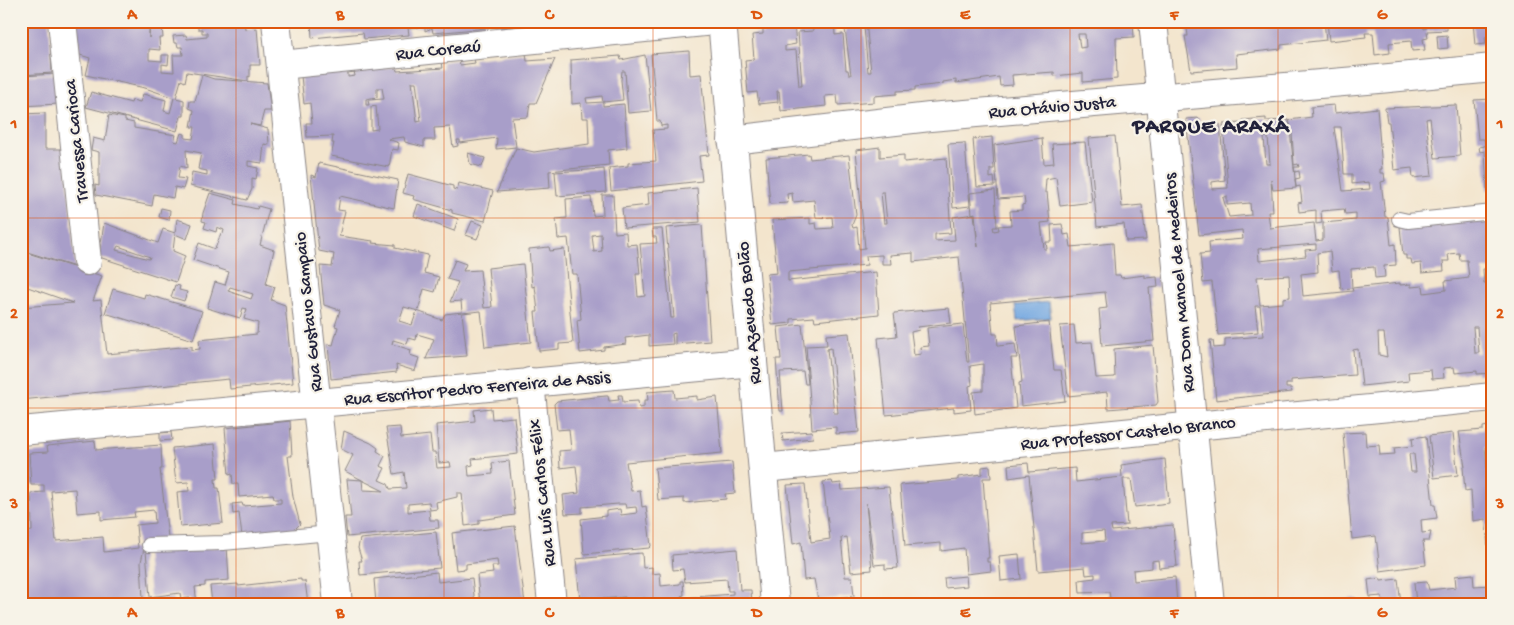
<svg xmlns="http://www.w3.org/2000/svg" width="1514" height="625" viewBox="0 0 1514 625" font-family="'Gochi Hand',sans-serif">
  <style>
    .water { fill: #74a8e1; stroke: #4b658e }
    .building { fill: #a89ec9; fill-rule: evenodd }
    .lines { fill: none; stroke-linecap: round; stroke-linejoin: round }
    .lane-casing { stroke: #8a8484; stroke-width: 16 }
    .street-casing { stroke: #8a8484; stroke-width: 30 }
    .secondary-casing { stroke: #8a8484; stroke-width: 30 }
    .lane { stroke: #fff; stroke-width: 14 }
    .street { stroke: #fff; stroke-width: 28 }
    .secondary { stroke: #fff; stroke-width: 28 }
    .grid { fill: none; stroke: #de560e; stroke-width: 1; stroke-opacity: 0.55 }
    .labels { text-anchor: middle; stroke-width: 4.5; stroke-linejoin: round; paint-order: stroke }
    .street-label { font-size: 18px; fill: #22223b; stroke: #f7f3e8 }
    .district-label { font-size: 22px; font-weight: bold; letter-spacing: 1px; fill: #22223b; stroke: #f7f3e8 }
    .neatline { fill: none; stroke: #de560e; stroke-width: 2 }
    .grid-label { font-size: 16px; text-anchor: middle; font-weight: bold; fill: #de560e }
  </style>
  <rect width="100%" height="100%" fill="#f7f3e8"/>
  <filter id="ink" filterUnits="userSpaceOnUse"><feTurbulence type="fractalNoise" baseFrequency=".02" numOctaves="2"/><feDisplacementMap in="SourceGraphic" scale="10" xChannelSelector="R" yChannelSelector="G"/><feConvolveMatrix kernelMatrix="1 2 1 2 8 2 1 2 1" color-interpolation-filters="sRGB"/></filter>
  <filter id="wash" filterUnits="userSpaceOnUse"><feTurbulence type="fractalNoise" baseFrequency=".0096" numOctaves="4" result="noise"/><feDisplacementMap in="SourceGraphic" scale="20" xChannelSelector="R" yChannelSelector="G"/><feGaussianBlur stdDeviation="1.12" result="paint"/><feColorMatrix in="noise" values="0 0 0 0 0 0 0 0 0 0 0 0 0 0 0 0 0 1.4 0 .05"/><feComposite in="paint" operator="in"/></filter>
  <g filter="url(#wash)">
    <rect width="100%" height="100%" fill="#f3e5cd"/>
    <!-- water -->
    <path class="water" d="M1049 302 1051 318 1017 321 1015 305Z"/>
    <g id="blocks">
      <!-- building -->
      <g class="building">
        <path d="M21 21H49L52 73 21 75Z"/>
        <path d="M76 21H149V38L150 21H171V25L162 26 163 38H159L160 50 149 49V60L162 61V55H169L168 65 162 64V71L174 72 173 55H183L182 47H178L177 43H174L173 36 186 35 187 39 207 37V33H202V29H198V21H244L245 29 257 28 260 65H250V77L248 76V81L187 72 185 82 181 80 176 98 184 100V116H181L177 131 86 107 91 92 131 103 132 100 140 102 143 94 166 100 164 111 170 113 174 98 145 88 86 75 90 58 80 55Z"/>
        <path d="M311 21H485L486 28 433 33 432 28 425 31V27L408 28 409 35 364 39 363 33 312 38Z"/>
        <path d="M499 21H521L522 25 499 27Z"/>
        <path d="M754 21H811L794 24 796 44 785 46V51L796 50 799 86H802L798 32 813 31 812 21H834L835 35 843 34 846 70H848L849 75H851L845 29 864 27 868 72H871L866 21H1133L1134 37 1116 38 1117 79 1083 82V73L1054 76V72L1012 75 1013 85 1000 86 999 77 956 83V80L943 82V84L915 87V90L897 91V94L874 96V102L838 105 837 95 825 96 826 106 781 111 779 91H777L778 102 759 104 757 92 748 93 745 60 754 59 752 35 763 34V27L754 28ZM1078 34H1085L1086 47 1080 48Z"/>
        <path d="M1186 21H1324L1326 40 1281 45V49L1236 54 1237 67 1191 71 1185 36H1188Z"/>
        <path d="M1327 21H1423L1424 29 1427 28 1426 21H1447V30L1427 31 1428 38 1423 39 1425 50 1412 51 1411 41 1389 43 1390 53 1375 55 1373 33H1365L1366 37 1329 41Z"/>
        <path d="M1473 21H1493V36L1485 37 1486 44 1475 45Z"/>
        <path d="M1447 35 1448 48 1438 49 1437 36Z"/>
        <path d="M689 51 690 75 701 74 709 155 699 156 702 181 611 191 609 168 628 166V163L656 161 653 130 667 129V125L661 126 660 121H657L651 54Z"/>
        <path d="M526 53 527 61 555 59 536 103H530L528 117 512 118 516 147 496 149 497 138 460 143V140H457L458 146 453 147 450 127 434 128 435 140H424V147L405 142 404 137 388 139 399 143 398 150 392 149 389 167 331 156 334 143H332L333 136 307 137 306 123H312L310 103 304 104 301 76 348 71V77L355 76 354 71 396 67 397 71 429 69 443 68 442 62 459 60 460 65 475 63 474 59ZM412 82H416L421 121 417 122ZM377 88H382L384 99 368 100 369 105H366V99L377 97ZM376 106 378 129 371 130V107Z"/>
        <path d="M645 55 651 111 628 113 625 71H622L621 80 623 100 603 102 602 96 586 98 587 103 603 102V106L624 104 627 148 608 150 609 165 549 171 550 188 497 192 516 148 534 152 589 144 588 118H582L581 103 572 104 571 60 620 56 621 60Z"/>
        <path d="M56 74 59 104 21 106V76Z"/>
        <path d="M202 75 214 79 267 83 271 111H264L260 126 250 124 268 129 269 145 264 144 262 163 248 161V166L258 168 256 179 252 178V189L247 200 190 186 192 172 207 175V171L198 169 201 153 186 150 187 168 180 166 178 178 186 179 183 189 175 187 173 198 154 194 152 206 96 195 95 185 99 186V152L91 150 93 138 105 141 109 115 125 118V121L134 123V128L176 135 174 141 178 142 181 133 185 134V138L193 139 195 127H191L194 110 189 108 190 101H195Z"/>
        <path d="M1493 99V189L1487 190 1485 151 1480 152 1479 147 1485 146 1484 139H1478L1474 100Z"/>
        <path d="M1334 105 1335 113 1377 108 1382 169H1380V173H1384L1385 181 1381 182 1383 198 1385 217H1388L1391 245 1395 244 1396 265 1384 266 1385 277 1375 278 1374 267 1351 269 1352 288 1341 289 1339 270 1332 271 1330 251 1317 253 1318 272 1301 274 1303 296 1353 291 1352 288 1400 283V285L1411 284V287L1423 286 1424 293 1446 290 1445 281 1469 278 1467 260H1460L1459 253 1448 254 1449 261H1443L1444 271 1422 273 1421 263 1412 264 1411 259H1406V255H1403L1400 227 1493 218 1491 269H1483L1484 283 1493 282V373L1477 374V371L1455 373 1454 367 1443 368 1444 378 1432 379 1431 370 1408 372 1409 381 1362 386 1358 349 1353 350 1355 375 1291 380V384H1286V388H1291L1292 392 1216 400 1210 340H1213L1214 348 1225 347V339L1263 336 1260 306H1255L1258 332 1218 335 1212 282 1203 283 1200 254 1210 253 1209 242 1243 239 1242 230 1199 235 1186 119 1199 118 1200 127 1220 124 1225 180 1212 182V189L1228 188 1223 124 1243 123V120L1266 118V121L1289 120 1296 188 1273 190 1271 179 1273 212H1268L1270 228 1314 223 1316 241 1323 240V223L1356 220V213L1345 214 1344 209 1321 211 1322 223 1316 224V210L1299 212 1298 203 1302 202 1300 186 1296 187 1295 179 1300 178 1299 171 1295 172 1294 167H1299L1298 164 1294 165 1292 132 1289 120 1312 117 1311 107ZM1334 127H1341L1344 174H1352V184L1369 182 1370 189 1343 191ZM1264 137H1268L1270 164H1266ZM1227 196V205L1250 203 1251 215 1229 217 1223 198ZM1316 244V249L1305 250 1306 256 1259 261 1258 249ZM1289 275 1290 297 1283 298V303L1260 305 1257 277ZM1473 327H1477L1479 353H1475ZM1378 333H1384L1387 357 1379 355Z"/>
        <path d="M1456 105 1460 156 1435 158 1430 118 1426 119 1432 176 1413 178 1412 168 1394 170 1389 122H1387L1385 108Z"/>
        <path d="M45 113V149H65L75 267 21 250V114Z"/>
        <path d="M1115 136 1122 207 1142 205 1146 240 1126 241 1124 224 1097 227 1089 138Z"/>
        <path d="M992 137 994 169H990V178L994 177 995 186 977 187 973 139Z"/>
        <path d="M1042 138 1044 164 1054 163 1052 144 1085 142 1092 202 1060 206 1056 177 1046 179 1045 192H1047L1050 222 1041 223 1044 249H1047L1046 242H1052L1051 225 1062 224 1064 235 1069 234 1071 247 1113 243 1115 275H1120L1121 278 1145 275V278L1157 277 1158 287 1149 288 1154 341 1102 346 1099 309 1107 308 1105 292 990 303 993 334H997L998 346 1015 344 1017 358H1011L1016 408 975 414 973 392 983 391V364L970 366 972 385 969 386 971 410 954 412V408L886 415 878 338 897 336 894 313 949 308 951 323 918 327 919 330 911 332 914 355 921 354 920 347 929 346 927 328 963 324 967 362H969L959 257 913 262V253L890 255 891 264H882V255L866 256 867 265 788 272V281L876 272 879 314 815 321 814 317 791 319V323L772 325 767 274 777 273 772 220 810 218V224L816 223 817 229 833 228 832 217 816 218 814 200 793 202 792 193 787 194 788 203 770 204 766 158 809 154 810 159 849 155 856 215 852 225 853 228 857 227 859 249 865 248 856 150 880 147V157L904 155V162L946 158 951 233 935 234V241L955 240 953 217 974 214 978 247 975 213 972 214 970 193 995 190 997 227H993L994 231 999 230 998 226 1011 225 1010 211 1022 210V205L1025 204 1024 197 998 199 994 145ZM881 192H884L887 223H884Z"/>
        <path d="M965 143 970 206 953 208 948 144Z"/>
        <path d="M468 153 485 158 482 167 470 164Z"/>
        <path d="M319 163 398 180 394 208 340 196 338 210 345 211 339 236 373 241 372 243 395 245V248L428 255 424 273 439 277 435 292 424 289 418 311 404 307 399 321 412 325 417 311 442 320 445 314 462 312 461 301 450 302 458 282 447 279 455 260 466 264 463 271 480 270 484 308 492 307 488 268 523 264 531 342 485 347 481 311 462 313 467 356 426 359 434 339 417 334 416 340 409 338 407 344 393 340 392 344 411 350 410 355 419 358 415 371 396 365 397 372 331 379 328 344 333 345 338 327 335 326 340 310 324 305 320 266 332 267 334 254 319 251 311 175 316 177Z"/>
        <path d="M604 169 606 192 557 196 555 172Z"/>
        <path d="M408 174 453 186V189L457 190 459 183 493 191 485 221 452 213V210L416 200 413 199 414 196 403 193Z"/>
        <path d="M697 188 700 222 624 228 622 208 649 205 648 193Z"/>
        <path d="M210 193 236 200 235 204 257 209 258 206 269 209 260 245 274 250 266 284 275 287 271 300 285 305 293 383 230 389 229 379 21 400V307L73 303 22 285 27 270 21 268V251L102 276 93 301 101 300 107 354 192 346V350L200 349 199 340 257 334 258 323 244 319 247 309 243 308 240 318 207 308 215 282 225 285 229 272 193 260 199 243 215 249 221 233 223 234 224 230 217 227 216 232 204 228 206 222 202 221 203 213ZM230 287 253 294 251 299 228 291Z"/>
        <path d="M602 195H613L615 233 626 232 627 245 637 244 640 274H636L638 297 645 296 640 244 657 243 656 237H653L652 229H662L671 318H674L666 228 702 225 710 341 675 344V333L672 334 673 344 649 346V335L625 338 626 344 604 347V350L580 353 577 320 581 319 577 274H572L568 238 558 239 556 219 567 218 566 199 591 197 593 216 603 215ZM601 234 602 251 594 252 592 235Z"/>
        <path d="M418 204 458 219 454 231 414 216Z"/>
        <path d="M161 208 170 210 169 220 159 217Z"/>
        <path d="M177 219 192 224 187 239 175 234 173 251 185 256 176 282 99 257 104 223 158 243 163 229 175 233ZM118 246 150 257 149 259 116 250Z"/>
        <path d="M472 221 483 225 477 239 466 235Z"/>
        <path d="M549 247 550 251 564 249 573 343 559 344V349L539 351 535 312H538L535 286 532 287 529 249Z"/>
        <path d="M175 285 180 286 179 290 187 292 184 301 171 297Z"/>
        <path d="M113 289 144 298 145 294 202 311 193 340 105 313Z"/>
        <path d="M1049 322 1054 370H1061L1065 401 1021 406 1019 383 1022 382 1016 326Z"/>
        <path d="M802 324 808 384H805L803 371 780 372 783 411H780L776 359H781L778 327Z"/>
        <path d="M1074 325 1076 343 1092 342 1096 378 1115 377 1114 349 1153 345 1158 402 1156 405 1108 409 1107 392 1068 396 1060 326Z"/>
        <path d="M849 333 859 432 836 434V427L812 429 806 346 827 345 826 335ZM831 348 838 413H834L827 349Z"/>
        <path d="M674 390 675 398 697 396V400L717 397 722 453 626 462 631 491 640 490 642 507 646 506 651 546 649 548 584 554 581 519 606 516V511L620 509 621 515 637 513 636 507 626 508 625 504H618L582 507V513L565 514 563 495 579 493 576 466 560 468 559 451 571 450 569 429 557 430 554 404 557 401 606 396H608L609 401 619 400 618 395H622L623 402 638 401 639 408 644 407V400H648L647 392Z"/>
        <path d="M491 408 492 419 514 417 518 454 472 459 473 465 468 466 469 476 493 474 492 463 509 461 515 515 479 520V524L465 526 462 493H457V497L436 502 437 509 430 510 429 502 408 504V512L429 510 430 520H438L439 528 347 537 345 517H351L347 479 362 480 345 471 353 455 341 449 344 431 371 443 378 448 377 451 385 456 380 466 385 468 379 480 388 484 390 489 406 488 404 472 394 474 386 428 400 427 401 438 430 435 432 452H435L437 468 451 467 450 462 439 463 436 425 475 421 474 410ZM362 480 384 491 363 490Z"/>
        <path d="M290 421 292 456H288L293 497 300 524 294 530 242 536 239 513 233 514 232 504 242 503 243 506 281 503V499H274L273 494 239 497 238 484H233L232 474 229 475 225 428Z"/>
        <path d="M1493 425V481L1488 447H1485L1493 525V535L1487 536 1485 519 1473 521 1471 490 1465 491 1463 467H1465L1459 432 1483 430V427Z"/>
        <path d="M812 431 813 438 783 441 782 433Z"/>
        <path d="M171 432 172 440 160 441V433Z"/>
        <path d="M1365 432 1366 446 1379 445 1380 455 1395 454 1394 448 1413 446 1412 438 1426 436 1433 505H1435L1437 518 1421 520 1422 533 1431 532 1429 541H1423L1426 565 1380 571 1376 536 1352 539 1343 433ZM1409 454H1414L1416 472H1411Z"/>
        <path d="M1453 433 1458 475 1434 478 1429 436Z"/>
        <path d="M95 441 96 450 161 445 162 469H160L168 537 144 548 141 562 143 599 173 598V604H21V533L32 531 31 493 44 492V485H31L29 453 48 452 47 446ZM75 489 77 513 101 511V520L135 517 134 512 154 510 155 523 136 525 138 548 104 552 103 537 56 541 51 491Z"/>
        <path d="M215 444 218 479H215L216 488H219L223 523 180 527 177 492 189 491 188 482 176 483 172 448Z"/>
        <path d="M1165 459 1169 503 1135 507 1131 479H1123L1127 525 1111 526 1112 531 1173 525 1177 566 1159 568 1158 560 1152 561V568L1133 570 1134 581 1175 577 1177 604H1107V598H1110L1109 592 1080 593 1079 580 1095 578V574L1086 575 1085 567 1038 571 1029 475 1009 478 1008 465 1028 463 1029 472 1075 468 1076 482 1122 477 1121 465ZM1104 531 1105 541 1082 543V533Z"/>
        <path d="M732 462 735 493 725 494 726 499 684 503V498L658 500 655 468Z"/>
        <path d="M26 464 29 505H25L27 524 21 525V465Z"/>
        <path d="M990 466 991 478H983L989 558H987V562H990L991 571 966 574 964 548 941 551V543L905 546 900 485 958 480V477L982 474V467Z"/>
        <path d="M832 481 833 484 841 483 842 490 889 487 898 568 885 569V564L874 565 866 503 872 570 851 572 847 537 841 538 845 577H852L854 596 818 600 814 579 804 580 801 542 793 544 787 485 805 484 811 542 830 539 823 482Z"/>
        <path d="M515 526 525 604H480L477 575 493 573 492 566H498L497 560 466 564V569L456 570 452 533Z"/>
        <path d="M436 532 440 568 360 575 359 561H362L358 548 360 539Z"/>
        <path d="M1493 536V587H1491L1487 537Z"/>
        <path d="M227 546 229 580 205 582V586L195 587 197 604H190V598L181 599 180 593 150 597 146 551H174Z"/>
        <path d="M737 549 740 590H751L752 604H646L645 598 626 600 625 597 580 601 576 559 642 553 643 568 652 567V574L660 573 661 586 680 584V581H683L684 595 681 596 682 598 733 594V591H728L727 579 685 582 683 569 673 570 672 555Z"/>
        <path d="M1019 554 1021 579 1001 581 999 556Z"/>
        <path d="M437 572 438 582 472 578 475 604H376L374 579Z"/>
        <path d="M1473 574 1474 586 1491 585 1493 604H1416L1414 583 1427 582 1429 590 1456 587 1455 576Z"/>
        <path d="M966 576 967 586 945 588 944 578Z"/>
        <path d="M1380 578 1381 581 1398 579 1401 604H1383L1382 596 1370 597 1368 580Z"/>
        <path d="M301 579V581H305L308 604H212L210 586 238 584V586Z"/>
        <path d="M1356 598 1357 604H1337L1336 600Z"/>
      </g>
    </g>
  </g>
  <g filter="url(#ink)">
    <use href="#blocks" fill-opacity="0" stroke="#8a8484" stroke-width="1"/>
    <g class="lines">
      <defs>
        <g id="lane">
          <path d="M1399 219 1408 221 1493 212"/>
          <path d="M149 545 223 543 330 533"/>
        </g>
        <g id="street">
          <path d="M62 21 87 261"/>
          <path d="M1153 21 1210 604"/>
          <path d="M281 65 714 21"/>
          <path d="M732 140 930 117 1379 79 1493 68"/>
          <path d="M530 382 552 604"/>
          <path d="M21 431 753 362"/>
          <path d="M763 468 1493 397"/>
        </g>
        <g id="secondary">
          <path d="M276 21 338 604"/>
          <path d="M722 21 775 604"/>
        </g>
      </defs>
      <!-- lane casing -->
      <use href="#lane" class="lane-casing"/>
      <!-- street casing -->
      <use href="#street" class="street-casing"/>
      <!-- secondary casing -->
      <use href="#secondary" class="secondary-casing"/>
      <!-- lane -->
      <use href="#lane" class="lane"/>
      <!-- street -->
      <use href="#street" class="street"/>
      <!-- secondary -->
      <use href="#secondary" class="secondary"/>
    </g>
  </g>
  <!-- grid -->
  <path class="grid" d="M236 21V604M444 21V604M653 21V604M861 21V604M1070 21V604M1278 21V604M21 218H1493M21 408H1493"/>
  <g class="labels">
    <!-- street labels -->
    <g class="street-label">
      <text transform="translate(438 49) rotate(-6)" y="6">Rua Coreaú</text>
      <text transform="translate(1052 106) rotate(-5)" y="6">Rua Otávio Justa</text>
      <text transform="translate(75 141) rotate(-96)" y="6">Travessa Carioca</text>
      <text transform="translate(1178 283) rotate(-95)" y="6">Rua Dom Manoel de Medeiros</text>
      <text transform="translate(307 312) rotate(-96)" y="6">Rua Gustavo Sampaio</text>
      <text transform="translate(748 313) rotate(-95)" y="6">Rua Azevedo Bolão</text>
      <text transform="translate(477 387) rotate(-5)" y="6">Rua Escritor Pedro Ferreira de Assis</text>
      <text transform="translate(1128 432) rotate(-6)" y="6">Rua Professor Castelo Branco</text>
      <text transform="translate(541 493) rotate(-96)" y="6">Rua Luís Carlos Félix</text>
    </g>
    <!-- district labels -->
    <g class="district-label">
      <text x="1211" y="132">PARQUE ARAXÁ</text>
    </g>
  </g>
  <!-- margin -->
  <rect width="1514" height="625" fill="none" stroke="#f7f3e8" stroke-width="55"/>
  <rect x="28" y="28" width="1458" height="570" class="neatline"/>
  <g class="grid-label">
    <text x="132" y="19">A</text>
    <text x="340" y="19">B</text>
    <text x="549" y="19">C</text>
    <text x="757" y="19">D</text>
    <text x="965" y="19">E</text>
    <text x="1174" y="19">F</text>
    <text x="1382" y="19">G</text>
    <text x="14" y="128">1</text>
    <text x="1500" y="128">1</text>
    <text x="14" y="318">2</text>
    <text x="1500" y="318">2</text>
    <text x="14" y="508">3</text>
    <text x="1500" y="508">3</text>
    <text x="132" y="617">A</text>
    <text x="340" y="617">B</text>
    <text x="549" y="617">C</text>
    <text x="757" y="617">D</text>
    <text x="965" y="617">E</text>
    <text x="1174" y="617">F</text>
    <text x="1382" y="617">G</text>
  </g>
</svg>
